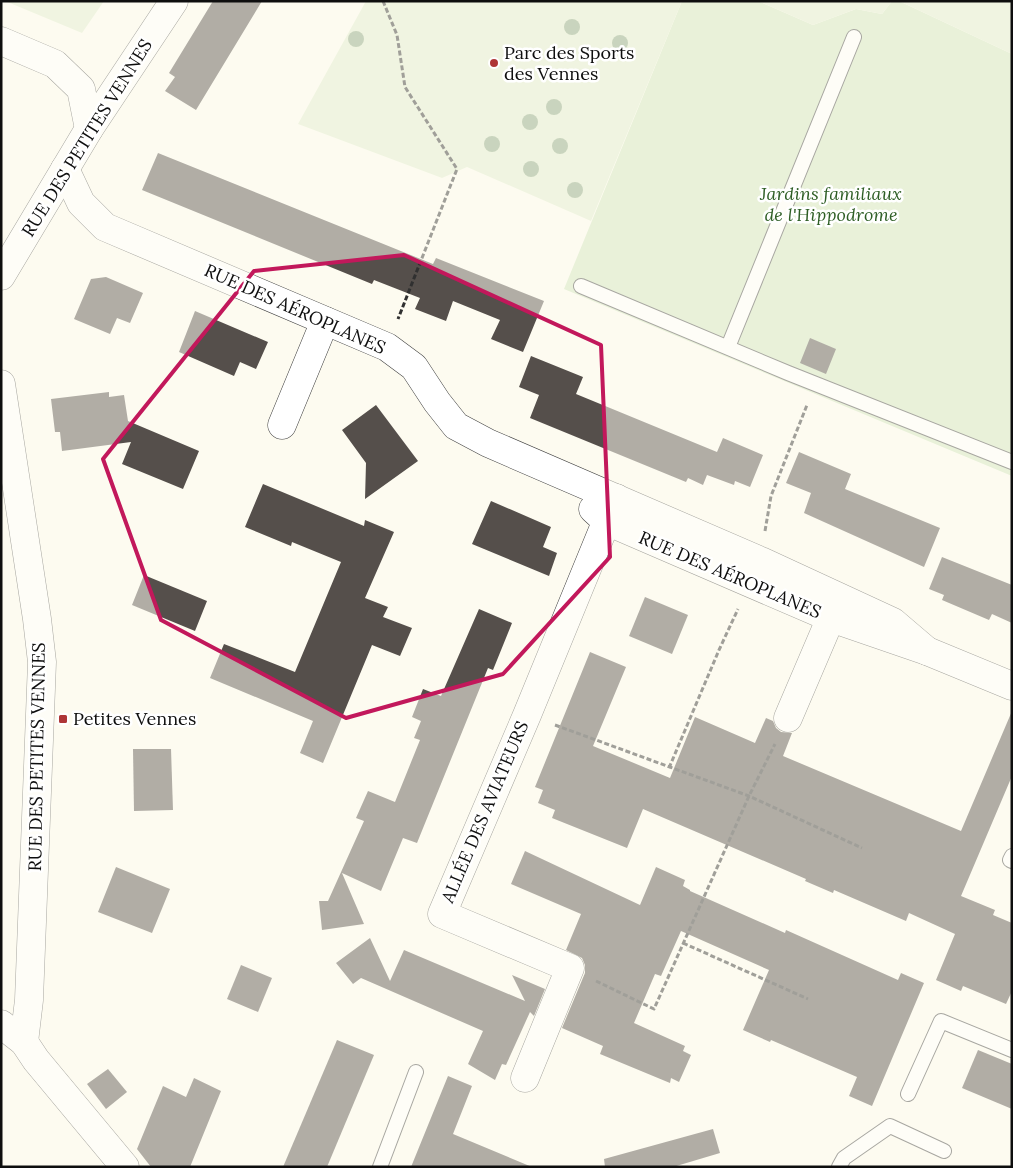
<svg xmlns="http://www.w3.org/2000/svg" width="1013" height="1168" viewBox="0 0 1013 1168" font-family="Lora,serif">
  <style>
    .green { fill: #d0e4bd }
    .pitch { fill: #e1ecce }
    .building { fill: #554f4b }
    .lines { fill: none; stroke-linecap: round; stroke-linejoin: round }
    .service-casing { stroke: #414141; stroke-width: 16 }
    .minor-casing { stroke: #414141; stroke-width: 29 }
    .path { stroke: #303030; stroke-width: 3; stroke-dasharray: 5 2.5; stroke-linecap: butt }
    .service { stroke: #fff; stroke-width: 14 }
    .minor { stroke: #fff; stroke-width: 28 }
    .tree { fill: #8ba580 }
    .marked { fill: none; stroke: #c2185b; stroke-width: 4; stroke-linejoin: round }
    .poi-dot { fill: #ae3536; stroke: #fff; stroke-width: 2 }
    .labels { text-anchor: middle; stroke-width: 5; stroke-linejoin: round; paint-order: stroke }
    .poi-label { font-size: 18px; fill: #0e0e0e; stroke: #fff; text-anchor: start }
    .street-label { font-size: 18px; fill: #0e0e0e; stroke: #fff }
    .park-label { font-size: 18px; font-style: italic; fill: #2e5e25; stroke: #fff }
  </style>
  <rect width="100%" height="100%" fill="#fdfbf0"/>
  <!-- green -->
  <path class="green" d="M682 1H758L813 25 856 9 882 14 892 1H899L1012 54V476L564 289Z"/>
  <!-- pitch -->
  <g class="pitch">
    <path d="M5 1H104L82 33Z"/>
    <path d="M366 1H682L591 221 467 167 442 178 298 124Z"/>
    <path d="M758 1H892L882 14 856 9 813 25Z"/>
    <path d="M899 1H1012V54Z"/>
  </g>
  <!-- building -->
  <g class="building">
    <path d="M213 1H262L196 110 165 91 175 77 169 73Z"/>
    <path d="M158 153 433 264 436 258 544 301 523 352 491 339 500 320 453 301 446 321 415 309 420 298 374 280 372 284 142 190Z"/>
    <path d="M106 277 143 293 130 323 117 318 110 334 74 319 91 279Z"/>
    <path d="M195 311 268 342 256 369 240 362 234 376 179 352Z"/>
    <path d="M810 338 836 349 826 374 800 363Z"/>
    <path d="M531 356 583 377 576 394 717 452 723 438 763 455 750 487 735 481 734 485 707 475 703 485 688 478 686 482 530 418 539 395 519 387Z"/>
    <path d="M109 392V397L124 395 128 421 199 451 183 489 122 464 131 442 62 451 60 432H55L51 399Z"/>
    <path d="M376 405 418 461 365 499 366 463 342 430Z"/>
    <path d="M799 452 851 474 845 489 940 528 924 567 804 513 811 493 786 483Z"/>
    <path d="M263 484 364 526 365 520 394 532 365 598 388 607 383 617 412 628 400 656 372 645 323 763 300 753 313 721 210 678 224 644 295 672 341 562 292 542 291 546 245 527Z"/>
    <path d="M491 501 551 527 543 547 557 553 549 576 472 544Z"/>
    <path d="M942 557 1012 585V623L992 614 989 620 942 600 944 595 929 589Z"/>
    <path d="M144 575 207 601 195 631 132 605Z"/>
    <path d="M645 597 688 615 672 654 629 636Z"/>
    <path d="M479 609 512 623 493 670 488 668 417 843 403 838 381 891 342 873 364 924 322 930 319 901H328L364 821 356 818 368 791 395 802 420 740 414 738 421 721 412 717 423 689 441 696Z"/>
    <path d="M590 652 626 667 593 746 670 778 695 717 755 743 766 718 773 721 776 728 781 732 792 733 783 756 961 831 1012 711V776L961 896 995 910 993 915 1012 923V991L1006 1004 963 986 961 991 936 980 955 934 909 913 906 921 834 890 833 893 805 881 806 879 643 809 627 848 552 818 555 810 538 803 543 790 535 787Z"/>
    <path d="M133 749H171L173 810 134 811Z"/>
    <path d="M525 851 640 905 656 867 685 880 683 886 690 890V891L785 933 786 930 898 980 901 973 924 983 872 1106 849 1096 857 1077 771 1040 770 1042 743 1030 769 970 681 931 661 976 655 974 634 1023 685 1046 683 1051 691 1055 679 1082 671 1078 670 1083 600 1054 603 1046 562 1028 585 973V965L582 958 566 950 581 914 511 884Z"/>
    <path d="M116 867 170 889 152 933 98 912Z"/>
    <path d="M370 938 390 981 404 950 525 1001 512 975 545 989 534 1016 530 1012 506 1065 502 1064 495 1080 468 1064 483 1031 361 978 353 984 336 963Z"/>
    <path d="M241 965 272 978 258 1012 227 999Z"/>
    <path d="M337 1040 374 1055 327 1167H283Z"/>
    <path d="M978 1050 1012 1064V1109L962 1088Z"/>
    <path d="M108 1069 127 1092 106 1109 87 1084Z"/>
    <path d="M448 1076 472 1086 453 1134 532 1167H411Z"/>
    <path d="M194 1078 221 1091 190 1167H151L137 1149 163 1086 186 1097Z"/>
    <path d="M713 1129 720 1153 673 1167H605L604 1159Z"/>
  </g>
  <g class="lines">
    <defs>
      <g id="service">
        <path d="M581 286 788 373 1012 462"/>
        <path d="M728 347 854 37"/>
        <path d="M1012 856 1010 860 1012 861"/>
        <path d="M908 1094 941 1021 1012 1050"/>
        <path d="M380 1167 416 1072"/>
        <path d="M839 1167 844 1158 890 1126 944 1151"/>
      </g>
      <g id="minor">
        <path d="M1 41 55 64 81 89 89 129"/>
        <path d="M65 169 81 203 105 227 387 347 414 367 437 402 456 426 488 443 761 561 893 622 927 651"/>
        <path d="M1 276 89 129 174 1"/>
        <path d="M1 384 37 619 42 662 29 1000 24 1042"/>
        <path d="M282 425 325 321"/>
        <path d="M593 509 606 521 831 618 927 651 1012 686"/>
        <path d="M788 718 838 601"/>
        <path d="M1 1024 24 1042 36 1060 125 1167"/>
        <path d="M525 1078 570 968 442 914 527 715 616 498"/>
      </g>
    </defs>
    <!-- service casing -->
    <use href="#service" class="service-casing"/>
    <!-- minor casing -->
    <use href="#minor" class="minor-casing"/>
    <!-- path -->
    <g class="path">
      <path d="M383 1 397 35 405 87 457 169 398 319"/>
      <path d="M765 531 771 496 807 405"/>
      <path d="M555 725 749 796 862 848"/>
      <path d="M669 768 719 650 738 609"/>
      <path d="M683 943 808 999"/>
      <path d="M596 981 654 1009 749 796 775 744"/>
    </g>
    <!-- service -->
    <use href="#service" class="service"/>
    <!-- minor -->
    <use href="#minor" class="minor"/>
  </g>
  <!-- trees -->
  <g class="tree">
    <circle cx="572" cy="27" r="8"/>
    <circle cx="356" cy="39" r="8"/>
    <circle cx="620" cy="43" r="8"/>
    <circle cx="554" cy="107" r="8"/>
    <circle cx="530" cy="122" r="8"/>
    <circle cx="492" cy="144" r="8"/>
    <circle cx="560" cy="146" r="8"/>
    <circle cx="531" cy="169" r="8"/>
    <circle cx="575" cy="190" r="8"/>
  </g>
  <!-- marked area -->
  <path d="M0 0H1013V1168H0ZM404 255 601 345 610 557 503 674 346 718 161 620 103 459 254 271Z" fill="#fdfbf0" fill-opacity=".55" fill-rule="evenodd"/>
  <path class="marked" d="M404 255 601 345 610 557 503 674 346 718 161 620 103 459 254 271Z"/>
  <!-- markers -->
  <g class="poi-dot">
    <circle cx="494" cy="63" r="5"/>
    <rect x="58" y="714" width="10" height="10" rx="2.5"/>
  </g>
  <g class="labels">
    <!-- poi labels -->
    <g class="poi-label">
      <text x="504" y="59">Parc des Sports<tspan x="504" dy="21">des Vennes</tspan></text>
      <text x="73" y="725">Petites Vennes</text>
    </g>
    <!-- street labels -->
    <g class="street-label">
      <text transform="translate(87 138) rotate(-58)" y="6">RUE DES PETITES VENNES</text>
      <text transform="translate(295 309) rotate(24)" y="6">RUE DES AÉROPLANES</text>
      <text transform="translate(730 575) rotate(23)" y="6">RUE DES AÉROPLANES</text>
      <text transform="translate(37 757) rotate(-89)" y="6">RUE DES PETITES VENNES</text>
      <text transform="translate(485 812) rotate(-67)" y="6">ALLÉE DES AVIATEURS</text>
    </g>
    <!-- park labels -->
    <g class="park-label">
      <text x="831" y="200">Jardins familiaux<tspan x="831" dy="21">de l'Hippodrome</tspan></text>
    </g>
  </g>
  <!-- border -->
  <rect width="1013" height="1168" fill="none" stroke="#0e0e0e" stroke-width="5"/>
</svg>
